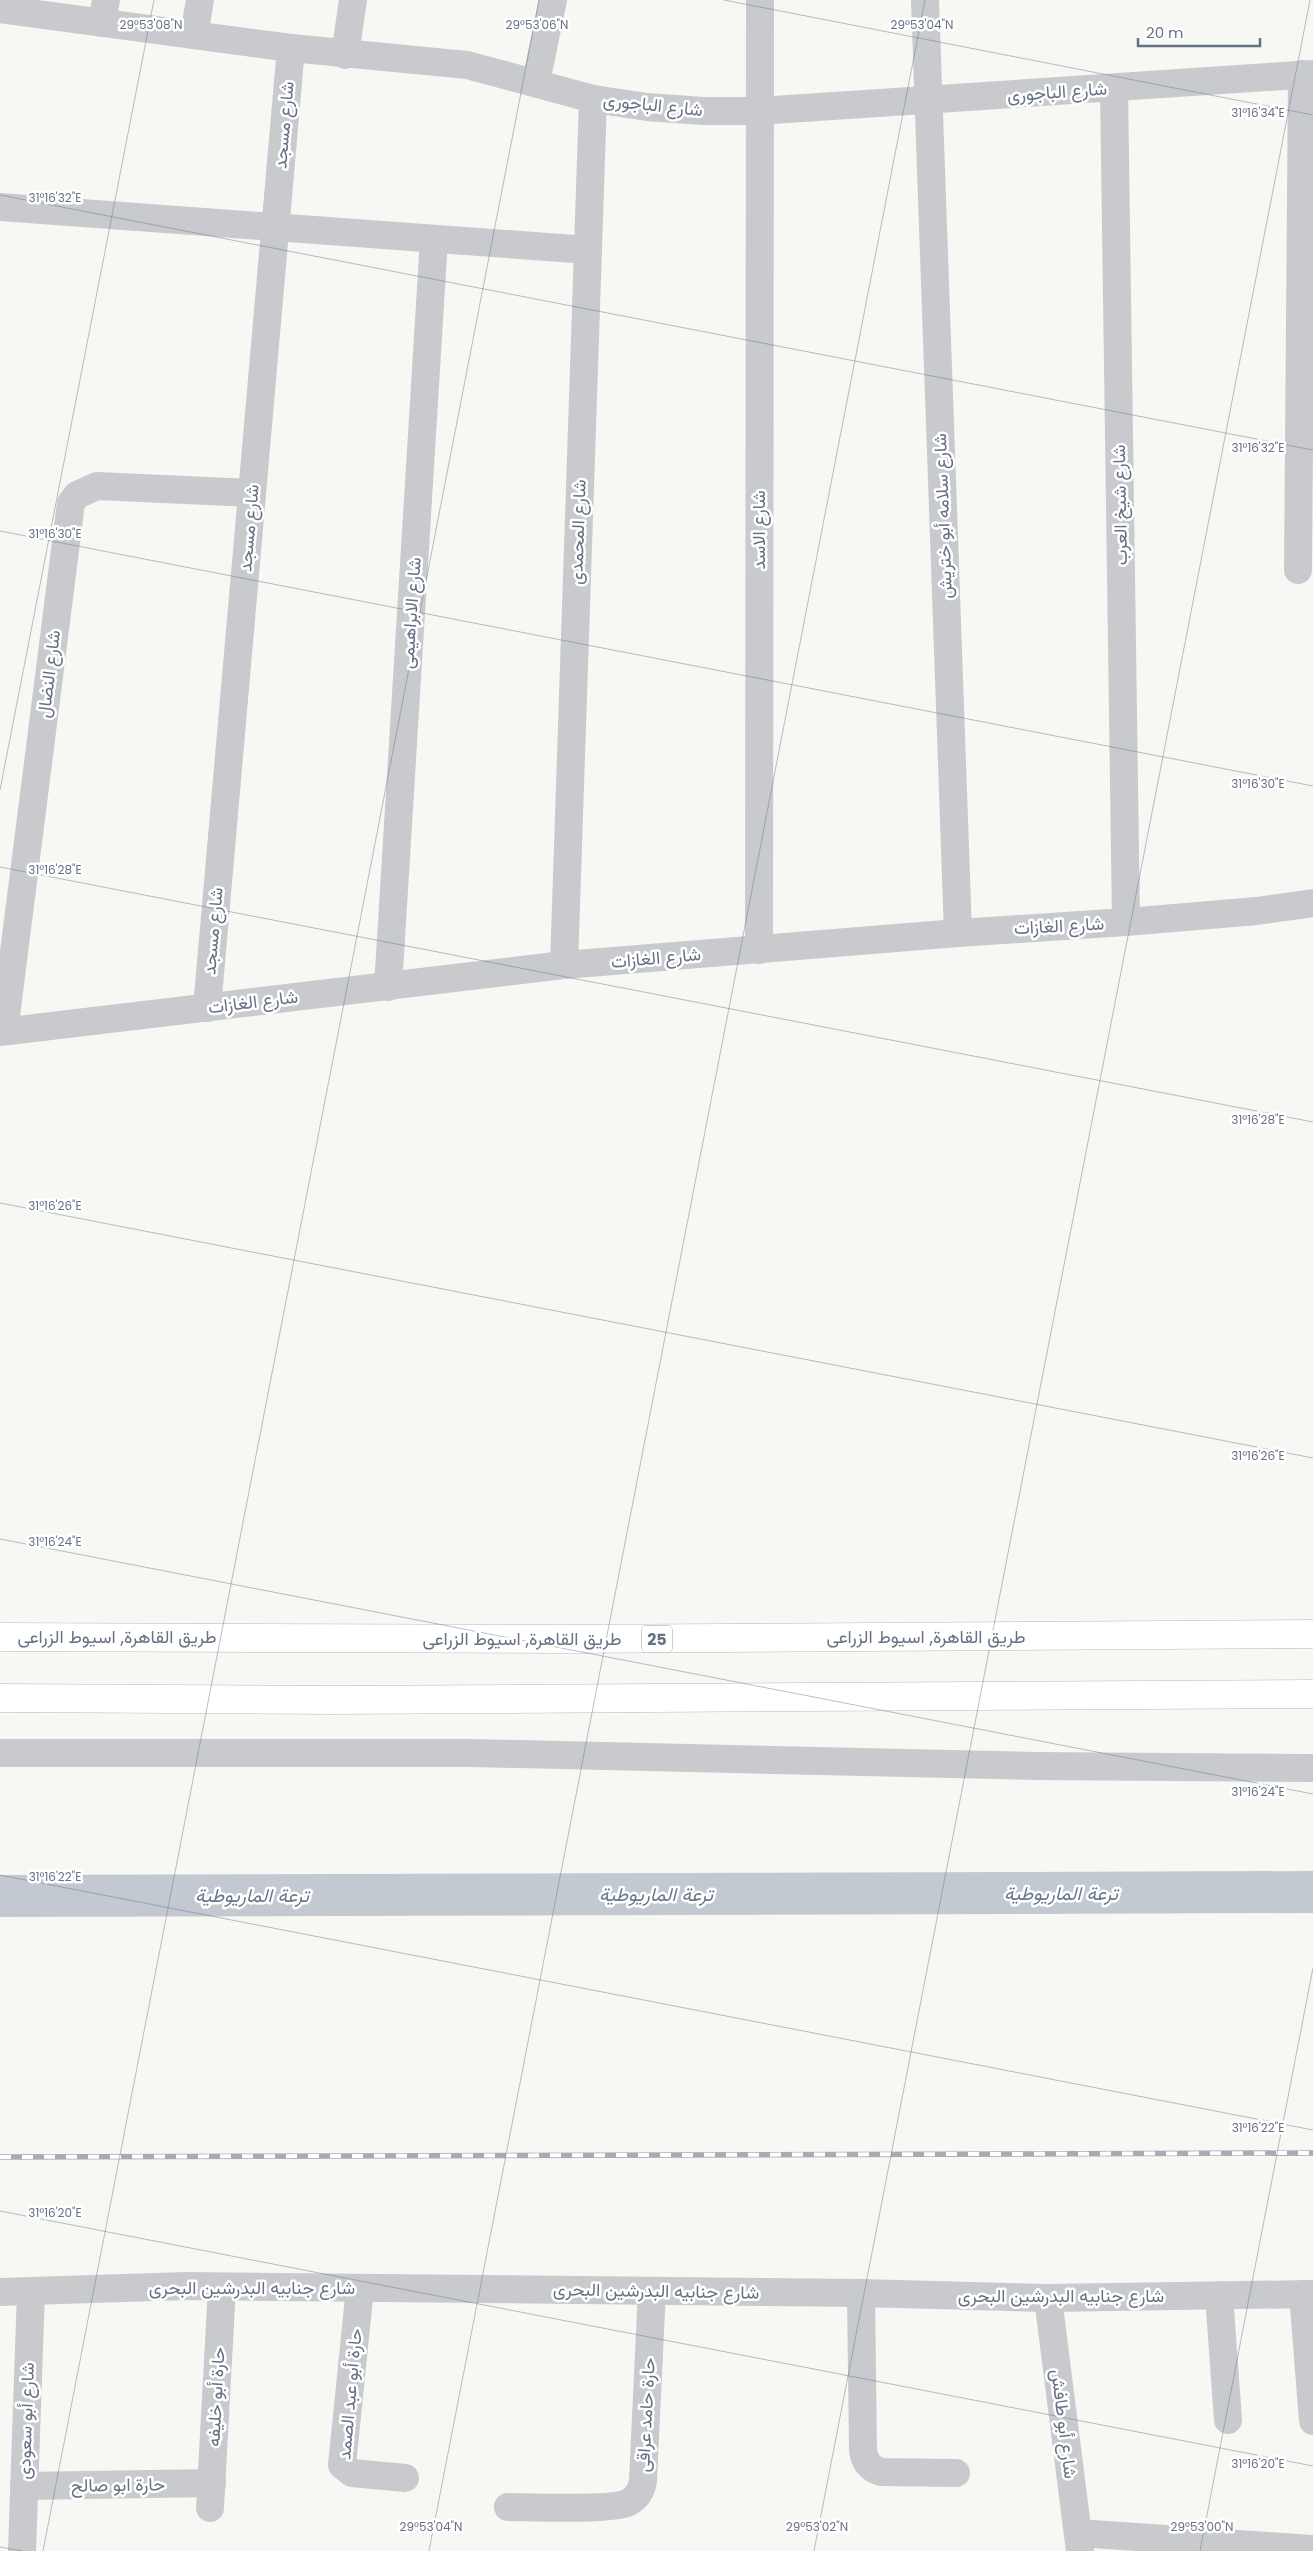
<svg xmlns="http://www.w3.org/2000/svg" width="1313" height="2551" viewBox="0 0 1313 2551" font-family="Poppins,Vazirmatn,sans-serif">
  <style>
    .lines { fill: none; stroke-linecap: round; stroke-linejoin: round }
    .canal { stroke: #c2c9d0; stroke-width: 42 }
    .highway-casing { stroke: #b8babe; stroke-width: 29 }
    .minor { stroke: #c8cace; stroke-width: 28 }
    .highway { stroke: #fff; stroke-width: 28 }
    .rail-casing { stroke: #a7abb2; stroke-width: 5.5 }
    .rail { stroke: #fff; stroke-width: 4; stroke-dasharray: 11; stroke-linecap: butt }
    .ticks { fill: none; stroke: #667186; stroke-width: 1; stroke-opacity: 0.45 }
    .labels { text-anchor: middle; stroke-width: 5; stroke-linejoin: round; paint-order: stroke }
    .shield { fill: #fff; stroke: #949caa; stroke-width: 1 }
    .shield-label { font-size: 16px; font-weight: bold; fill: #667186 }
    .street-label { font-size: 18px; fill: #667186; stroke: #fff }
    .water-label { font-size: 19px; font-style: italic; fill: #667989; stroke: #fff }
    .ticks-label { font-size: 12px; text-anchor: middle; fill: #667186; stroke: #fff; stroke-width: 5; stroke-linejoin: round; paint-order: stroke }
  </style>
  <rect width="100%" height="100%" fill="#f7f8f4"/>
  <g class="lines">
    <!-- canal -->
    <path class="canal" d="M0 1896 1313 1892"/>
    <defs>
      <g id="highway">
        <path d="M0 1637 560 1639 1313 1634"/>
        <path d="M0 1698 333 1700 1313 1694"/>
      </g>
    </defs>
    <!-- highway casing -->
    <use href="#highway" class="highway-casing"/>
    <!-- minor -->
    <g class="minor">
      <path d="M925 0 958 933"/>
      <path d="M0 9 291 48 467 65 593 99 647 107 703 111H759L1313 74"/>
      <path d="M102 23 106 0"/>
      <path d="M194 35 200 0"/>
      <path d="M345 55 353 0"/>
      <path d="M536 82 553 0"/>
      <path d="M1114 88 1126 922"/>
      <path d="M0 207 588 250"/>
      <path d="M1298 570 1302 74"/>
      <path d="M759 950 760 0"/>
      <path d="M564 965 593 99"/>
      <path d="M388 987 434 239"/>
      <path d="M207 1008 291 48"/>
      <path d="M4 1031 71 503 77 495 97 486 252 493"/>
      <path d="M0 1032 564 965 958 933 1126 922 1257 911 1313 903"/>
      <path d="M0 1753H471L1035 1766 1313 1768"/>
      <path d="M360 2288 342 2465 352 2473 405 2478"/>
      <path d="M0 2292 186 2286 861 2293 1048 2298 1313 2294"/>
      <path d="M861 2293 863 2450C864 2461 870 2469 881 2472L956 2473"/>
      <path d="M1303 2294 1313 2421"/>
      <path d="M1219 2295 1228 2420"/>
      <path d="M1048 2298 1080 2551"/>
      <path d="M24 2486 212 2483"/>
      <path d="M508 2507C530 2507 614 2511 629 2502 638 2497 642 2489 643 2480L652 2291"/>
      <path d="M210 2508 222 2287"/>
      <path d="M1078 2533 1313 2549"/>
      <path d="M22 2551 31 2291"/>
    </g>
    <!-- highway -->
    <use href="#highway" class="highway"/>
    <defs>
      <path id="rail" d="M0 2157 1313 2153"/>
    </defs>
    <!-- rail casing -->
    <use href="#rail" class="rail-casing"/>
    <!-- rail -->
    <use href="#rail" class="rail"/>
  </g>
  <!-- ticks -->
  <path class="ticks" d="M724 0 1313 115M0 195 1313 450M0 531 1313 786M0 790 154 0M0 867 1313 1122M0 1203 1313 1458M0 1539 1313 1794M0 1875 1313 2130M0 2211 1313 2466M0 2547 23 2551M43 2551 539 0M429 2551 925 0M814 2551 1310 0M1200 2551 1313 1968"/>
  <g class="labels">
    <!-- shield labels -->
    <rect class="shield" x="642" y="1625.5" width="30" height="27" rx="4"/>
    <g class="shield-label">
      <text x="657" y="1645">25</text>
    </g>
    <!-- street labels -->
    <g class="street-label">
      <text transform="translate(1057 92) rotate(-4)" y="6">شارع الباجورى</text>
      <text transform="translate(653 105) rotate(6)" y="6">شارع الباجورى</text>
      <text transform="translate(284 125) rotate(-85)" y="6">شارع مسجد</text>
      <text transform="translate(1120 505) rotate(-91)" y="6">شارع شيخ العرب</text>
      <text transform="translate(943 516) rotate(-92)" y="6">شارع سلامه أبو ختريش</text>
      <text transform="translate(249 528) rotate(-85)" y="6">شارع مسجد</text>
      <text transform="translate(759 530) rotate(-90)" y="6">شارع الاسد</text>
      <text transform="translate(578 532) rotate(-88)" y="6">شارع المحمدى</text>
      <text transform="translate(411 613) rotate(-86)" y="6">شارع الابراهيمى</text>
      <text transform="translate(49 674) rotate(-83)" y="6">شارع النضال</text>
      <text transform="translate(1059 926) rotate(-3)" y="6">شارع الغازات</text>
      <text transform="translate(213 931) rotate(-85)" y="6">شارع مسجد</text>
      <text transform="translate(656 958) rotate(-5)" y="6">شارع الغازات</text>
      <text transform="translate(253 1002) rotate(-7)" y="6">شارع الغازات</text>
      <text x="117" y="1643">طريق القاهرة, اسيوط الزراعى</text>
      <text x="926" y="1643">طريق القاهرة, اسيوط الزراعى</text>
      <text x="522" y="1645">طريق القاهرة, اسيوط الزراعى</text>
      <text x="252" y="2294">شارع جنابيه البدرشين البحرى</text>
      <text transform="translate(656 2291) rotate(1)" y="6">شارع جنابيه البدرشين البحرى</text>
      <text x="1061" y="2302">شارع جنابيه البدرشين البحرى</text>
      <text transform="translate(350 2394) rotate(-85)" y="6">حارة أبو عبد الصمد</text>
      <text transform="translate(216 2397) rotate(-87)" y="6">حارة أبو خليفه</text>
      <text transform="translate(646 2415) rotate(-87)" y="6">حارة حامد عراقى</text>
      <text transform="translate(26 2421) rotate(-88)" y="6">شارع أبو سعودى</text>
      <text transform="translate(1064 2424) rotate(83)" y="6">شارع أبو طافش</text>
      <text transform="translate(118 2485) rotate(-1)" y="6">حارة ابو صالح</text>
    </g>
    <!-- water labels -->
    <g class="water-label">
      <text x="1061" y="1900">ترعة الماريوطية</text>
      <text x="656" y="1901">ترعة الماريوطية</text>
      <text x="252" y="1902">ترعة الماريوطية</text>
    </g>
  </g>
  <g class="ticks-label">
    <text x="151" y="29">29°53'08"N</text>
    <text x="537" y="29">29°53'06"N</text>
    <text x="922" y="29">29°53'04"N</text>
    <text x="1258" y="117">31°16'34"E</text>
    <text x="55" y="202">31°16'32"E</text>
    <text x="1258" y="452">31°16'32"E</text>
    <text x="55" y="538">31°16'30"E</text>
    <text x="1258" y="788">31°16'30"E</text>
    <text x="55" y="874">31°16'28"E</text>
    <text x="1258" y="1124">31°16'28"E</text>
    <text x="55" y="1210">31°16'26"E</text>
    <text x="1258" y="1460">31°16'26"E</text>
    <text x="55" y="1546">31°16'24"E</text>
    <text x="1258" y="1796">31°16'24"E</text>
    <text x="55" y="1881">31°16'22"E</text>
    <text x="1258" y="2132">31°16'22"E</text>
    <text x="55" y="2217">31°16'20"E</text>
    <text x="1258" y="2468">31°16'20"E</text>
    <text x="431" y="2531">29°53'04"N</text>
    <text x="817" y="2531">29°53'02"N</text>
    <text x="1202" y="2531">29°53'00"N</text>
  </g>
  <!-- scale -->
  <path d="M1138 38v8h122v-8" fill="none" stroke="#667186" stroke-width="2.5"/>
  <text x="1146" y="38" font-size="15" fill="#667186" stroke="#ffffff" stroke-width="4" paint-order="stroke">20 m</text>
</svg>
